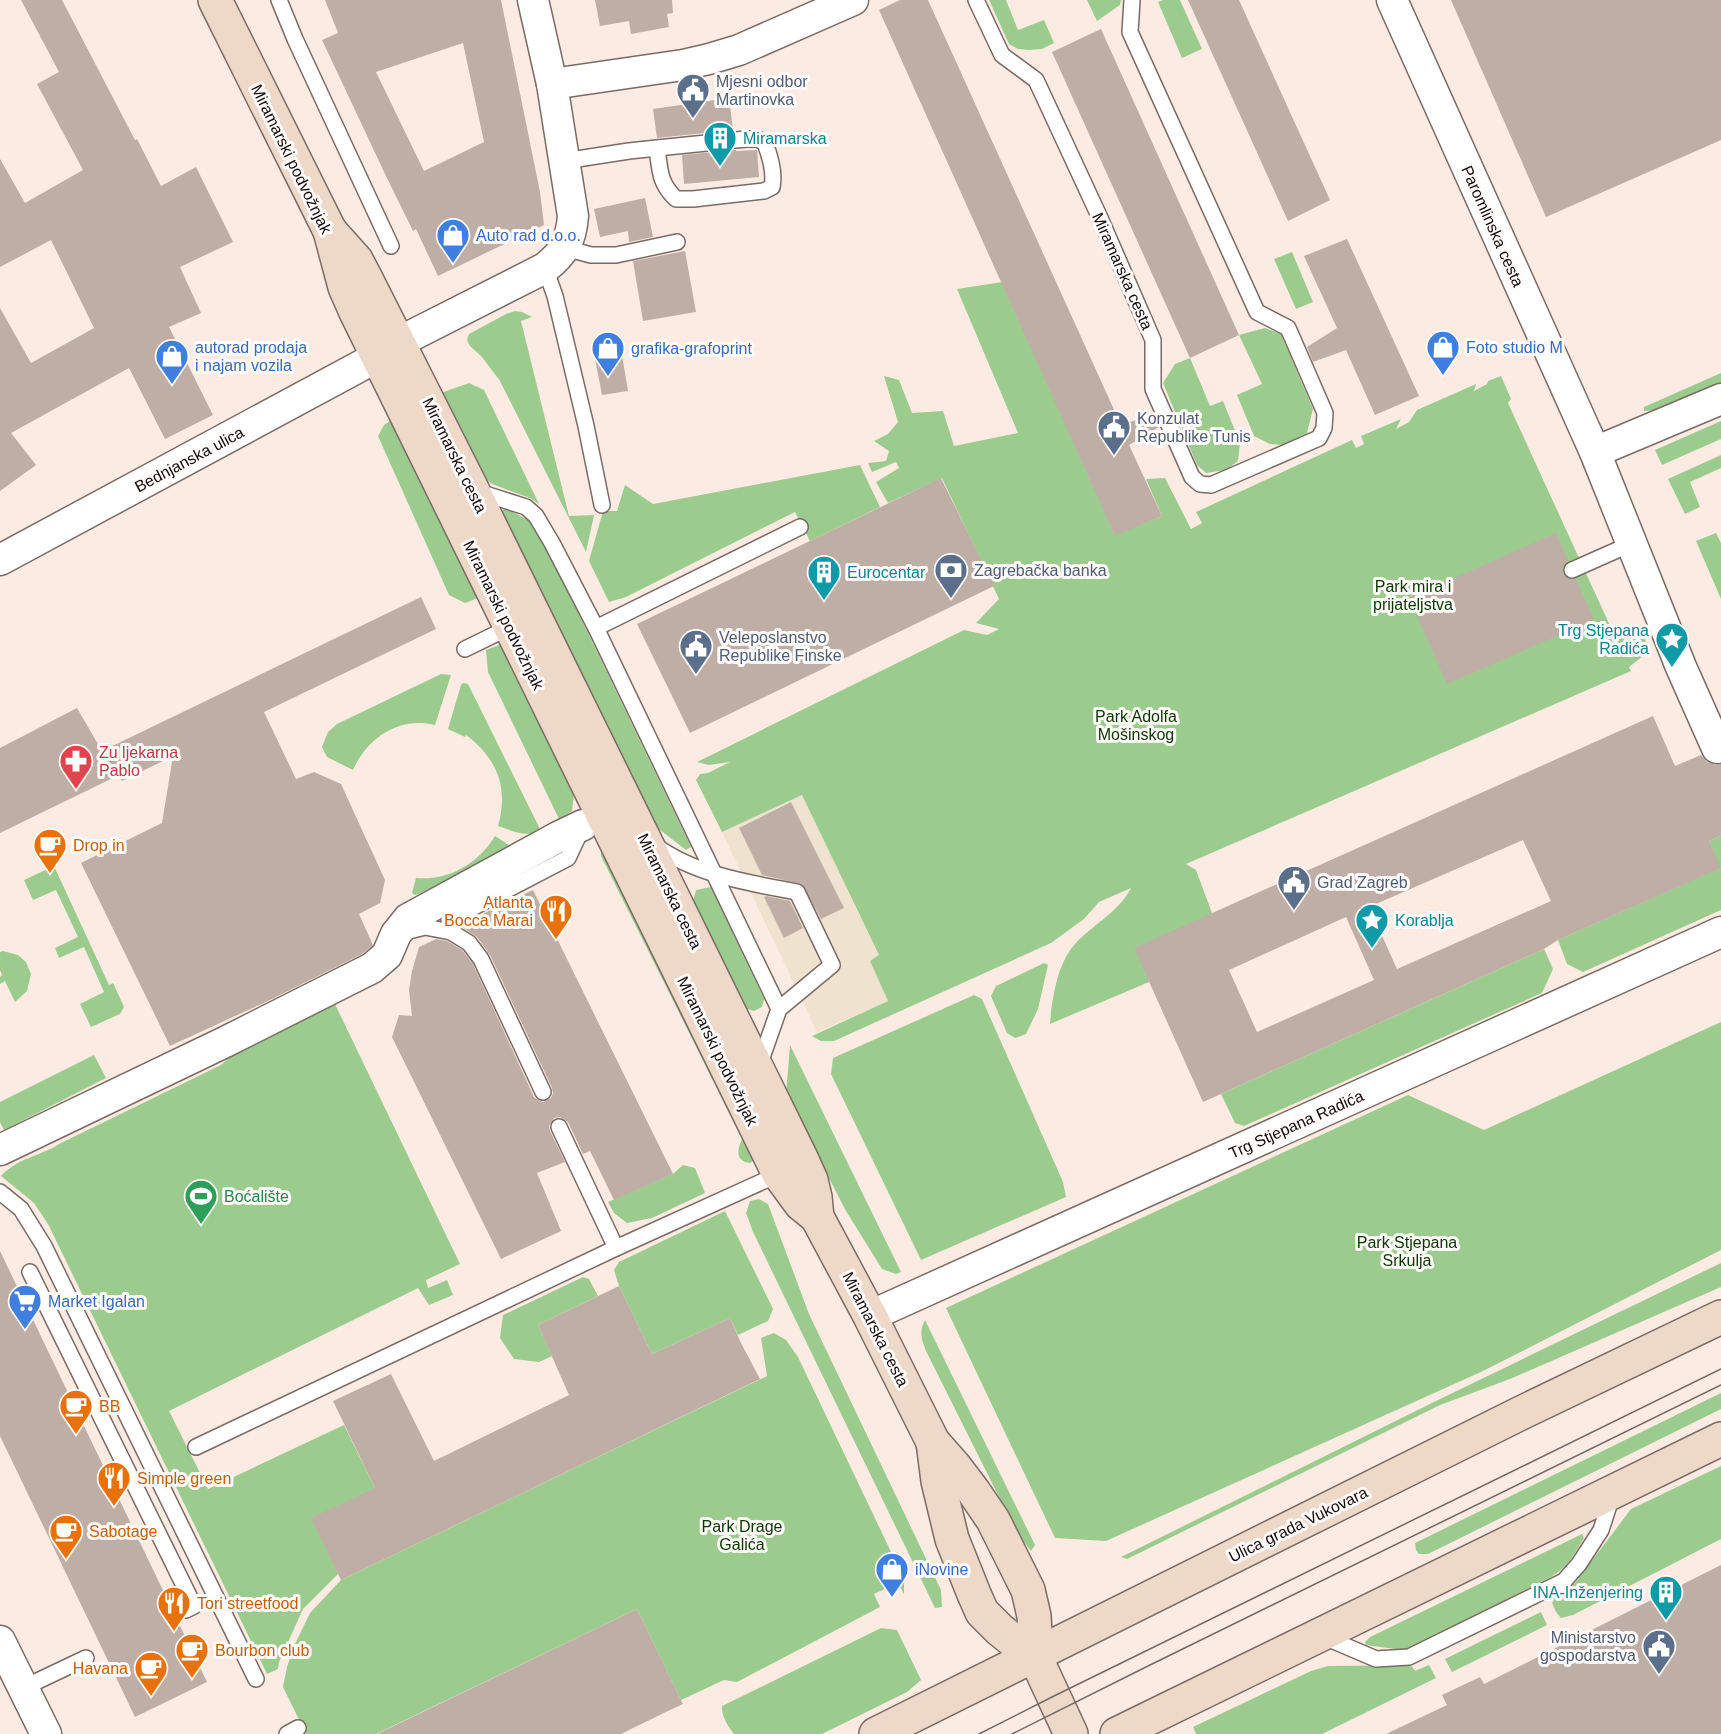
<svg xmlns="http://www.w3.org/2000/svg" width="1721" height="1734" viewBox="0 0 1721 1734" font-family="Arial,sans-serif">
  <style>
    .commercial { fill: #efe3cf }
    .green { fill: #9bcc8e }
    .building { fill: #beaea6; fill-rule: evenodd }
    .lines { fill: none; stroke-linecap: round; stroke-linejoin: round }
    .lane-casing { stroke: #7a6b65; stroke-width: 18 }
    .street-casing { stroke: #7a6b65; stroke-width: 33 }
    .secondary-casing { stroke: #7a6b65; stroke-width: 36 }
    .lane { stroke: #fff; stroke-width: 15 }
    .street { stroke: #fff; stroke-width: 30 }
    .secondary { stroke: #eed8c8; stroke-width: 33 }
    .tram { stroke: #726863; stroke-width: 1.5 }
    .labels { text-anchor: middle; stroke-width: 6; stroke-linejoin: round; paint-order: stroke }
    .service-label { font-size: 16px; fill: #4e5e75; stroke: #fffbfa; text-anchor: start }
    .culture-label { font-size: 16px; fill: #0d838f; stroke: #fffbfa; text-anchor: start }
    .street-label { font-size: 16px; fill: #100b08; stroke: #fffbfa }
    .shop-label { font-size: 16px; fill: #366cbe; stroke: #fffbfa; text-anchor: start }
    .park-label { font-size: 16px; fill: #0b3600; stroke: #fffbfa }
    .health-label { font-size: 16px; fill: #be3a42; stroke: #fffbfa; text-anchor: start }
    .food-label { font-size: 16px; fill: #c56008; stroke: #fffbfa; text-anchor: start }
    .leisure-label { font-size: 16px; fill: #27864d; stroke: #fffbfa; text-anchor: start }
  </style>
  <rect width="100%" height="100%" fill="#fcebe3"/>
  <!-- commercial -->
  <path class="commercial" d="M802 795 879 956 870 961 888 1001 817 1032 722 832Z"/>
  <!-- green -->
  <g class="green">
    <path d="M989 0H1006L1018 30 1044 20 1054 43 1042 49 1029 50 1018 49 1009 44Z"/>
    <path d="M1087 0H1121L1120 5 1097 21Z"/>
    <path d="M1163 0H1180L1202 49 1182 58 1158 2Z"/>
    <path d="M1292 252 1313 302 1296 309 1274 259Z"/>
    <path d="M1002 282 1115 535 1162 516 1146 479 1165 478 1191 529 1202 523 1196 512 1352 440 1356 448 1364 444 1361 436 1401 419 1396 429 1409 422 1417 410 1476 384 1474 391 1487 384 1488 381 1501 376 1511 399 1508 403 1612 630 1637 624 1647 644 1643 656 1629 667 1631 671 1186 864 1196 870 1212 913 1149 982 1050 1024C1052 999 1057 964 1075 944 1093 924 1118 913 1131 888L1099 902 1084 919 1051 943 834 1041H821L812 1036 888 1001 870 961 879 955 802 795 722 832 696 780 700 774 708 773 730 762 709 765 697 762 964 630 987 635 999 629 976 623 999 599 942 478 888 503 876 482 899 468 896 462 872 472 868 463 886 461 889 451 874 441 888 434 898 422 884 376 899 380 912 413 943 411 954 446 1018 433 957 289Z"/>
    <path d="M515 311 522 312 532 317 521 321 569 516 594 515 586 552 500 381 482 357 470 346 467 340 469 334 506 314Z"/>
    <path d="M1265 328 1281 334 1313 409 1307 433 1283 445 1270 444 1254 436 1237 395 1262 384 1239 335Z"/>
    <path d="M1190 358 1210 406 1223 401 1240 443 1238 461 1226 470 1206 473 1197 465 1163 383 1175 364Z"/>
    <path d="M1721 373V389L1662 410 1644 411V407Z"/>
    <path d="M469 383 484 390 539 504 530 498 492 484 479 473 441 393Z"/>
    <path d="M393 419 478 598 465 603 449 595 378 436 384 425Z"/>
    <path d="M1721 421V439L1662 465 1655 450Z"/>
    <path d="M1721 455V468L1690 482 1700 507 1685 514 1668 479Z"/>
    <path d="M860 465 880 507 810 541 795 512 626 597 609 602 589 561 603 511H617L625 485 653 504Z"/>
    <path d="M505 508 530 521 540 533 691 847 686 850 651 823 499 514Z"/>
    <path d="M1716 533 1721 543V599L1696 541Z"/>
    <path d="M502 644 575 785 572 811 559 819 488 672 486 650Z"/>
    <path d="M441 674 451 675 435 725C399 716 367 738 353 770L327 757 322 747 328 732 337 724Z"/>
    <path d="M463 683 468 684 539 827V830C527 839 511 830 498 826 509 788 497 758 466 735L465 737 448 729 461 685Z"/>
    <path d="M495 836 512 847 419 894 414 895 412 893 416 878C448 881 478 864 495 836Z"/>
    <path d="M1721 836V910L1583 972 1567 964 1558 940 1720 868 1709 841Z"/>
    <path d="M601 846 744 1136 753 1161 750 1163C735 1161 737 1150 742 1139L601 856Z"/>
    <path d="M54 866 109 985 113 983 124 1007 120 1014 91 1027 80 1004 104 992 84 947 59 958 55 948 78 937 56 890 33 900 24 880Z"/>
    <path d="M711 887 764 999 762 1007 754 1011 741 1007 692 905 696 890Z"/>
    <path d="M1544 949 1553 969 1542 993 1244 1126 1235 1123 1221 1094Z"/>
    <path d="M3 951 18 955 26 962 31 974 27 991 15 1002 5 981 0 984V977L2 975 0 970V952Z"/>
    <path d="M1044 963 1048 965 1038 1009 1026 1034 1015 1038 1007 1033 991 996 996 986Z"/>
    <path d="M974 995 982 999 1063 1182 1066 1197 921 1260 831 1074 833 1058Z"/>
    <path d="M334 1002 460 1264 426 1280 428 1288 447 1280 453 1295 429 1305 418 1288 169 1411 208 1489 344 1425 375 1488 338 1574 303 1609 279 1662 278 1669 267 1674 48 1224 34 1203 1 1176C17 1158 41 1156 61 1143L221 1065 235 1053Z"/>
    <path d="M1721 1022V1250L1483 1371 1106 1541 1055 1538 946 1308 1408 1095 1484 1130Z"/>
    <path d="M790 1045 901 1272 896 1274 882 1269 846 1211 786 1095Z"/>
    <path d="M94 1055 106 1078 4 1130 0 1122V1102Z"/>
    <path d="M683 1165 695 1168 705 1193 652 1218 627 1223 614 1213 608 1202 673 1174Z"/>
    <path d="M759 1199 768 1204 809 1314 941 1590 942 1607 935 1608 753 1232 746 1213 750 1201Z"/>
    <path d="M725 1211 773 1309 768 1321 738 1335 730 1318 652 1354 619 1286 614 1270 619 1262Z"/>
    <path d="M1721 1263V1287L1510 1379 1440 1405 1127 1559 1121 1557 1438 1400Z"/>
    <path d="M583 1277 589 1279 598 1296 538 1325 552 1356 539 1362 514 1359 500 1338 503 1315Z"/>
    <path d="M925 1320 1035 1545 1031 1551 1017 1533 926 1351C921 1338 919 1332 925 1320Z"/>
    <path d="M774 1333 786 1340 798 1357 904 1579V1594L898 1583 874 1594 880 1607 737 1682 724 1680 681 1700 637 1609 376 1734H306L283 1687 287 1667 294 1646 310 1613 341 1580 767 1376 761 1338Z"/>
    <path d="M1721 1393V1409L1428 1554H1419L1416 1550 1415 1543Z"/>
    <path d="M1721 1466V1539L1573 1615 1561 1618 1556 1612 1552 1603 1556 1596 1575 1583 1631 1509Z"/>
    <path d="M1582 1534 1584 1538C1572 1557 1570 1565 1551 1577L1410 1648 1402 1650 1366 1645 1365 1642 1370 1637Z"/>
    <path d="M1541 1612 1547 1625 1452 1672 1445 1659Z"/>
    <path d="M881 1628 897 1630 921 1680 907 1692 822 1734H734C728 1727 721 1715 722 1706Z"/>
    <path d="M1411 1665 1415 1671 1429 1665 1436 1678 1322 1734H1196L1193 1727 1311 1671 1328 1666Z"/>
  </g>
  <!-- building -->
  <g class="building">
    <path d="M21 0H62L135 140 137 139 161 186 196 167 233 242 180 267 201 313 169 327 213 415 165 439 129 368 11 433 36 465 0 491V308L31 363 94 328 51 240 0 267V159L25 203 83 170 37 84 59 72Z"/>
    <path d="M325 0H501L540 192 544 225 438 276 416 229 413 231 385 174 322 40 338 33ZM463 43 484 142 424 171 376 72Z"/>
    <path d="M595 0H672L673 13 667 14 669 27 631 34 629 21 600 26Z"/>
    <path d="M900 0H928L1121 425 1154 414 1159 427 1129 445 1162 516 1115 536 879 10Z"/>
    <path d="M1188 0H1239L1330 200 1288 221Z"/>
    <path d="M1451 0H1721V140L1546 217Z"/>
    <path d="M1101 29 1239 335 1190 358 1052 52Z"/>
    <path d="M729 98 733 130 657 138 653 109Z"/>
    <path d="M736 150V151L757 150 759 177 684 184 682 155Z"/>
    <path d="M645 198 653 237 629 242 628 231 600 237 594 209Z"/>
    <path d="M1347 239 1419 396 1375 415 1346 350 1313 362 1307 347 1337 328 1304 256Z"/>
    <path d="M685 251 696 312 643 321 633 261Z"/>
    <path d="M622 355 628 391 602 395 595 359Z"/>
    <path d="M941 478 994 586 690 733 637 624Z"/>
    <path d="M1556 533 1568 561 1562 568 1563 574 1570 580 1576 579 1594 620 1447 684 1409 598Z"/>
    <path d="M421 597 436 629 264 712 296 779 314 772 341 784 385 880 380 903 359 914 373 945 362 954 270 1000 170 1046 81 863 162 823 173 756 122 781 119 775 0 833V748L77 708 102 751Z"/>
    <path d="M1653 716 1675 766 1701 755 1707 762 1715 765 1721 764V836L1709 841 1721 868 1558 940 1544 949 1203 1102 1134 948ZM1523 840 1551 901 1397 969 1369 907ZM1346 917 1374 980 1257 1032 1229 970Z"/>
    <path d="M791 802 844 908 821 919 802 884 762 875 739 828Z"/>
    <path d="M533 890 673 1174 614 1200 590 1151 583 1154 568 1122 560 1117 554 1118 549 1126 550 1131 565 1162 537 1173 561 1231 501 1259 392 1037 399 1015 412 1016 409 990 412 971 419 947 436 939 447 941 462 950 473 964 534 1097 538 1100 543 1102 551 1098 553 1093 552 1088 490 955 477 937 462 927 478 921 476 917Z"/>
    <path d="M766 896 790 901 803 928 784 938 764 897Z"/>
    <path d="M0 1251 207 1682 135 1717 0 1436Z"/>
    <path d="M619 1286 652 1354 730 1318 741 1343 760 1379 341 1580 311 1518 375 1488 333 1401 391 1374 434 1461 569 1395 538 1325Z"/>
    <path d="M1721 1565V1734H1386L1447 1705 1442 1695 1480 1677 1484 1684Z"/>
    <path d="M637 1609 683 1704 672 1709 621 1734H377Z"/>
  </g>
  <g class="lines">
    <defs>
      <g id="lane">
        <path d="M279 0 295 39 391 246"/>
        <path d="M976 0 1002 55 1036 80 1100 218 1153 340V389L1192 477 1200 484 1211 485 1319 438 1324 428 1325 413 1288 328 1257 312 1130 32 1132 0"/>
        <path d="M564 161 629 151 657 148C660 170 659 183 676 199H693L764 191 772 187C775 173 770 156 765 143L758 139H746L657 148"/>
        <path d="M565 248 591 255H616L677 242"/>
        <path d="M545 268 555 296 586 426 602 505"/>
        <path d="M478 490 482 493 526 507 536 516 552 543 596 628 779 1009"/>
        <path d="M1572 570 1633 543"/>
        <path d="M596 628 800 527"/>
        <path d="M465 649 510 627"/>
        <path d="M656 846C696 875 749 883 797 892L832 965 779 1009 759 1066"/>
        <path d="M449 920 568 858 582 828"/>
        <path d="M405 932 425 927 451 932 469 943 481 959 543 1092"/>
        <path d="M559 1127 616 1248"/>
        <path d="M0 1192 21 1209 44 1246 256 1679"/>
        <path d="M30 1272 194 1606 186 1610"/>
        <path d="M196 1447 616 1248 779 1174"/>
        <path d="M1322 1636 1376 1659 1409 1657 1564 1581 1579 1564 1601 1530 1612 1496"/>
        <path d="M23 1688 86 1658"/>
        <path d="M287 1734 298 1728"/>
      </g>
      <g id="street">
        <path d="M1392 0 1595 452 1681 667 1717 748"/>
        <path d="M552 84 683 65 709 59 739 50 853 0"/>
        <path d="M399 342 545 268C564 253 571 241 573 216L552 84 533 0"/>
        <path d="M1595 452 1721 399"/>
        <path d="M0 560 377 357"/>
        <path d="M0 1150 225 1042 372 968 387 955 396 934 408 919 558 837 583 825"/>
        <path d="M870 1316 1721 932"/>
        <path d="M0 1641 46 1734"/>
      </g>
      <g id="secondary">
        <path d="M215 0 330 231 345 287 356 312 779 1174 801 1204 817 1217"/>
        <path d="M330 231 356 260 365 277 469 483 801 1158 811 1180 815 1197 817 1217 870 1316 933 1442 955 1467 974 1492 993 1520 1028 1590 1034 1616 1035 1633 1034 1654 1071 1734"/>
        <path d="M933 1442 938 1481 952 1539 974 1594 982 1612 1000 1630 1015 1642 1034 1654"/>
        <path d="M876 1734 1521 1413 1721 1317"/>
        <path d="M1117 1734 1721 1439"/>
      </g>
    </defs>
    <!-- lane casing -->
    <use href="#lane" class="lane-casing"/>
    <!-- street casing -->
    <use href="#street" class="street-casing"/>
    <!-- secondary casing -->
    <use href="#secondary" class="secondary-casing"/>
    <!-- lane -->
    <use href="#lane" class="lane"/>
    <!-- street -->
    <use href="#street" class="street"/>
    <!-- secondary -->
    <use href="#secondary" class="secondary"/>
    <!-- tram -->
    <g class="tram">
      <path d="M979 1734 1054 1696 1721 1369"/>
      <path d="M1012 1734 1146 1667 1721 1385"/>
    </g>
  </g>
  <!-- icons -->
  <defs>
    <symbol id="civic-pin" viewBox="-11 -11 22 30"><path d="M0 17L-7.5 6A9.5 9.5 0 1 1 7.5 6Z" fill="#5c6f8a" stroke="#fffbfa"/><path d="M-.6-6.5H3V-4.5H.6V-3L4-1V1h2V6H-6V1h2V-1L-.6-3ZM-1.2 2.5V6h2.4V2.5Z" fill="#fff"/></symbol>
    <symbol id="building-pin" viewBox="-11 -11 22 30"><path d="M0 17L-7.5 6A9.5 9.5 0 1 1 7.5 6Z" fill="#0f9aa8" stroke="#fffbfa"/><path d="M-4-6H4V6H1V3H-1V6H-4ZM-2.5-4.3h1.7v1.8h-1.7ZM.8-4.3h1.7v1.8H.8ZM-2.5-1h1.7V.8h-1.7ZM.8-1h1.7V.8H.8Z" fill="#fff"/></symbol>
    <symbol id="shop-pin" viewBox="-11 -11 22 30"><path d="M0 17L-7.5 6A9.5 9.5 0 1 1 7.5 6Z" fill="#3f7fe0" stroke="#fffbfa"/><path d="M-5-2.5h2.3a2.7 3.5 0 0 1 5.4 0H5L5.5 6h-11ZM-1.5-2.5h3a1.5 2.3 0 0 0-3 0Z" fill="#fff"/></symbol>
    <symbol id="bank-pin" viewBox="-11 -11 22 30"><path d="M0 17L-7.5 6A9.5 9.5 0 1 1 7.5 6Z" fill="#5c6f8a" stroke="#fffbfa"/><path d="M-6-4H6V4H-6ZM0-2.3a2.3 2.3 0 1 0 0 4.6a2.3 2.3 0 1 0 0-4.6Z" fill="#fff"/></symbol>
    <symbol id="sight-pin" viewBox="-11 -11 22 30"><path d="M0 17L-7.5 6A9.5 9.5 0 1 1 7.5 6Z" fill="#0f9aa8" stroke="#fffbfa"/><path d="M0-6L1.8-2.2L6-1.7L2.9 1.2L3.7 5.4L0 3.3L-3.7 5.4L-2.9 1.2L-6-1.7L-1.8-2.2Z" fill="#fff"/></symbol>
    <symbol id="pharmacy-pin" viewBox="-11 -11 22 30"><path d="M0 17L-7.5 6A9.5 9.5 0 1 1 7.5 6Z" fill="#e0444e" stroke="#fffbfa"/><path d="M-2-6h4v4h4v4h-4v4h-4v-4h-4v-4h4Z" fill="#fff"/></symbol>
    <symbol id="cafe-pin" viewBox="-11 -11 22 30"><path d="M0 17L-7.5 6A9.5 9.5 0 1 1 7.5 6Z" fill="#e8710a" stroke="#fffbfa"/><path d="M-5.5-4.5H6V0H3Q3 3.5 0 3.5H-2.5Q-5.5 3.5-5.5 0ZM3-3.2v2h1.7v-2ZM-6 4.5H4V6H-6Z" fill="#fff"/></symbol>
    <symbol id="restaurant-pin" viewBox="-11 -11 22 30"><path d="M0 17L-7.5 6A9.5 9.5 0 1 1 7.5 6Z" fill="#e8710a" stroke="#fffbfa"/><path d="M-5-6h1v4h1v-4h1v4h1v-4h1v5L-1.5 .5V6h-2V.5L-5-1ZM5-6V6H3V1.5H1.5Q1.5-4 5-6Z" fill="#fff"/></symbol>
    <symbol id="stadium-pin" viewBox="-11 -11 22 30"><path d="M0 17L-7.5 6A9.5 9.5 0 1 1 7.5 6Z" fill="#2e9e5b" stroke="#fffbfa"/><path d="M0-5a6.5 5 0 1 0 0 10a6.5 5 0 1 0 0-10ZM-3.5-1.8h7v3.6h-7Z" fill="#fff"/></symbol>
    <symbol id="supermarket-pin" viewBox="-11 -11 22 30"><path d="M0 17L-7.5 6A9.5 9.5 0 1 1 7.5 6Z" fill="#3f7fe0" stroke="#fffbfa"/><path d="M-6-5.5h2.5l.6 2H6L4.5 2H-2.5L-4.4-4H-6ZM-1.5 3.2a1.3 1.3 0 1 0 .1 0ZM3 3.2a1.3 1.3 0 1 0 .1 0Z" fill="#fff"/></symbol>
  </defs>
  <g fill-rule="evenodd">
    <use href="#civic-pin" x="674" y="71" width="38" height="52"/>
    <use href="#building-pin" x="701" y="119" width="38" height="52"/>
    <use href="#shop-pin" x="434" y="216" width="38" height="52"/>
    <use href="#shop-pin" x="1424" y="328" width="38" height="52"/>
    <use href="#shop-pin" x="589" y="329" width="38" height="52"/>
    <use href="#shop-pin" x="153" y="337" width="38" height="52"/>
    <use href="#civic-pin" x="1095" y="408" width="38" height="52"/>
    <use href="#bank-pin" x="932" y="551" width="38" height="52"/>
    <use href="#building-pin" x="805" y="553" width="38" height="52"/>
    <use href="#sight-pin" x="1653" y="620" width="38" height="52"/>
    <use href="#civic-pin" x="677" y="627" width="38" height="52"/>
    <use href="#pharmacy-pin" x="57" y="742" width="38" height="52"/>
    <use href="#cafe-pin" x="31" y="826" width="38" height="52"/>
    <use href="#civic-pin" x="1275" y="863" width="38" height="52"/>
    <use href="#restaurant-pin" x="537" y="892" width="38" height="52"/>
    <use href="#sight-pin" x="1353" y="901" width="38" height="52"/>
    <use href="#stadium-pin" x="182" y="1177" width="38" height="52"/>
    <use href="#supermarket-pin" x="6" y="1282" width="38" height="52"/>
    <use href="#cafe-pin" x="57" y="1387" width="38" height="52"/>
    <use href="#restaurant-pin" x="95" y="1459" width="38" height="52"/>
    <use href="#cafe-pin" x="47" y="1512" width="38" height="52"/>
    <use href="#shop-pin" x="873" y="1550" width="38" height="52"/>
    <use href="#building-pin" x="1647" y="1573" width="38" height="52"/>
    <use href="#restaurant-pin" x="155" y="1584" width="38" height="52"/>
    <use href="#civic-pin" x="1640" y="1627" width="38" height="52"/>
    <use href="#cafe-pin" x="173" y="1631" width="38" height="52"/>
    <use href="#cafe-pin" x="132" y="1649" width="38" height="52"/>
  </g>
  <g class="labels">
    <!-- service labels -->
    <g class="service-label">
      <text x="716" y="87">Mjesni odbor<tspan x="716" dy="18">Martinovka</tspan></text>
      <text x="1137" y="424">Konzulat<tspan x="1137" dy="18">Republike Tunis</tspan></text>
      <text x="974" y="576">Zagrebačka banka</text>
      <text x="719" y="643">Veleposlanstvo<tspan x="719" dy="18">Republike Finske</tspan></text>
      <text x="1317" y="888">Grad Zagreb</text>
      <text x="1636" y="1643" text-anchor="end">Ministarstvo<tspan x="1636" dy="18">gospodarstva</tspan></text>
    </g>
    <!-- culture labels -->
    <g class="culture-label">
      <text x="743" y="144">Miramarska</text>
      <text x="847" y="578">Eurocentar</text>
      <text x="1649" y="636" text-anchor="end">Trg Stjepana<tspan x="1649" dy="18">Radića</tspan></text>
      <text x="1395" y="926">Korablja</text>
      <text x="1643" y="1598" text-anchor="end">INA-Inženjering</text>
    </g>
    <!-- street labels -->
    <g class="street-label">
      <text transform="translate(292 159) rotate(64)" y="6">Miramarski podvožnjak</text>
      <text transform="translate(1493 226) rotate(66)" y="6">Paromlinska cesta</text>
      <text transform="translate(1123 271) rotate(66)" y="6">Miramarska cesta</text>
      <text transform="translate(455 455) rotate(64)" y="6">Miramarska cesta</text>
      <text transform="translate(189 459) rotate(-28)" y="6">Bednjanska ulica</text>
      <text transform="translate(504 615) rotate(64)" y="6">Miramarski podvožnjak</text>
      <text transform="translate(670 891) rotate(64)" y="6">Miramarska cesta</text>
      <text transform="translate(718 1051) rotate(64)" y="6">Miramarski podvožnjak</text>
      <text transform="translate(1296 1124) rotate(-24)" y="6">Trg Stjepana Radića</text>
      <text transform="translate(876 1329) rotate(63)" y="6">Miramarska cesta</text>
      <text transform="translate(1298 1524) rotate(-26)" y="6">Ulica grada Vukovara</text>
    </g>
    <!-- shop labels -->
    <g class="shop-label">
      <text x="476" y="241">Auto rad d.o.o.</text>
      <text x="195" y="353">autorad prodaja<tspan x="195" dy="18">i najam vozila</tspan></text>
      <text x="1466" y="353">Foto studio M</text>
      <text x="631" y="354">grafika-grafoprint</text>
      <text x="48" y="1307">Market Igalan</text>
      <text x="915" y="1575">iNovine</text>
    </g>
    <!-- park labels -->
    <g class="park-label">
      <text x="1413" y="592">Park mira i<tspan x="1413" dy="18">prijateljstva</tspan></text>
      <text x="1136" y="722">Park Adolfa<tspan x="1136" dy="18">Mošinskog</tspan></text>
      <text x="1407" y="1248">Park Stjepana<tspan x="1407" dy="18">Srkulja</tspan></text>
      <text x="742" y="1532">Park Drage<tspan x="742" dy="18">Galića</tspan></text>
    </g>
    <!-- health labels -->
    <g class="health-label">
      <text x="99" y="758">Zu ljekarna<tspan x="99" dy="18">Pablo</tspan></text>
    </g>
    <!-- food labels -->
    <g class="food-label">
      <text x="73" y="851">Drop in</text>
      <text x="533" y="908" text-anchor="end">Atlanta<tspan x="533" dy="18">Bocca Marai</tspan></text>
      <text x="99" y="1412">BB</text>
      <text x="137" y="1484">Simple green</text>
      <text x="89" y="1537">Sabotage</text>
      <text x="197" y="1609">Tori streetfood</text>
      <text x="215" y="1656">Bourbon club</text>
      <text x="128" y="1674" text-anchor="end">Havana</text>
    </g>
    <!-- leisure labels -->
    <g class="leisure-label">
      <text x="224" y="1202">Boćalište</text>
    </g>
  </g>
</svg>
